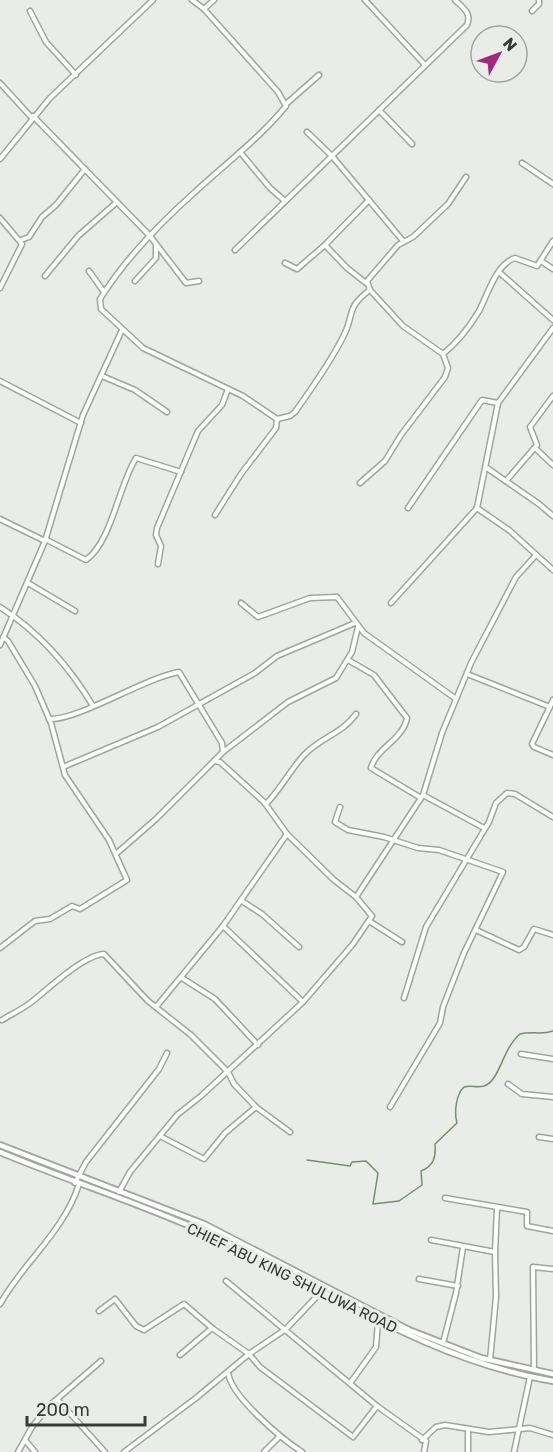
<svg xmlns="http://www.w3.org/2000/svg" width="553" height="1452" viewBox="0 0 553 1452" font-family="Rubik,sans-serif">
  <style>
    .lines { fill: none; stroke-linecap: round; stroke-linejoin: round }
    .stream { stroke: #768f6c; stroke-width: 1.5 }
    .minor-casing { stroke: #a2a4a1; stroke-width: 7 }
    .tertiary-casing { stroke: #a2a4a1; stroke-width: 8 }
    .minor { stroke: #fff; stroke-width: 4 }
    .tertiary { stroke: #fff; stroke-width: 4.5 }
    .labels { text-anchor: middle; stroke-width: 6; stroke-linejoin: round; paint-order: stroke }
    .street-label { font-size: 15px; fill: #393a39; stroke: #e9ece8 }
  </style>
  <rect width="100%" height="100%" fill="#e9ece8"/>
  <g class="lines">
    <!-- stream -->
    <path class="stream" d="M307 1160 350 1166 352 1162 366 1161 378 1173 373 1204 399 1201 422 1185 421 1171C434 1166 436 1157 435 1144L457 1123C454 1113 456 1094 464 1087 471 1085 477 1088 484 1086 500 1081 502 1049 520 1034 531 1031 542 1035 553 1031"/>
    <defs>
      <g id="minor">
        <path d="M192 0 204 9 278 92 286 106C260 138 225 164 195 192 160 223 125 259 100 299L101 309 143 348 243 396 277 419 290 416 295 412C312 388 330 363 343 337 355 315 345 308 370 290"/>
        <path d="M365 0 425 65"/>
        <path d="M204 9 214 0"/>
        <path d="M30 11 46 42 76 75"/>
        <path d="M532 11 539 4V0"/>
        <path d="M0 83 32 118"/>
        <path d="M286 104 319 75"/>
        <path d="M379 110 412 144"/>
        <path d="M33 116 150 236 186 283 199 281"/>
        <path d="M307 132 332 156 403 241"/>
        <path d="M240 152 270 188 285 201"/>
        <path d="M0 159 50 98 153 0"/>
        <path d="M522 163 553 184"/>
        <path d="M0 218 22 244 0 288"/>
        <path d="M21 240 29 237 42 217 56 205 85 169"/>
        <path d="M235 250 467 25C472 13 463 8 455 0"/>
        <path d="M541 261 553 269"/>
        <path d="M285 263 297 269 325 245"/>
        <path d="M89 271 104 292"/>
        <path d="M499 272 553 320"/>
        <path d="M45 276 78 236 117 202"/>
        <path d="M135 281 156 258V246"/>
        <path d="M366 283 347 268 325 245 369 200"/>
        <path d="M553 328 498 403 477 508 509 530 553 570"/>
        <path d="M443 354C457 343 470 326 479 311 488 294 496 264 515 258L537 266 553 241"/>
        <path d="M102 376 135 390 167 412"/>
        <path d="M0 381 81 423"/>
        <path d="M535 448 553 465"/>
        <path d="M487 468 539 504 553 516"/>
        <path d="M506 481 537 445 530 427 553 396"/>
        <path d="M360 483 385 461 401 435 445 377 448 368 443 354 403 326 370 290 367 281 398 245 413 237 448 204 466 177"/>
        <path d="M408 508 482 400 498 403"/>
        <path d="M215 515 241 474 276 428 277 419"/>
        <path d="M0 519 45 541"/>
        <path d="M45 539 86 560C112 541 118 487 136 458L181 472"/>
        <path d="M158 564 161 546 156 535 157 528 198 431 222 405 228 389"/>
        <path d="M28 583 75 611"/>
        <path d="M241 603 258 617 310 598 337 597 364 633 456 699"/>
        <path d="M391 603 477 508"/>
        <path d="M0 607C39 632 69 666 93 706"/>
        <path d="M0 645 45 541 83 415 122 330"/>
        <path d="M348 660 374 675 407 718C403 740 376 748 371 768L421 798"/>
        <path d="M467 674 550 707"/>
        <path d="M553 700 532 744 534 747 553 755"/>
        <path d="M49 719C77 721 144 678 179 672L222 743 223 752"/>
        <path d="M63 767 158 727 255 673 277 656 355 623"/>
        <path d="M423 795 484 828"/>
        <path d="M266 804C281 789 290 770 304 755 320 738 343 733 356 714"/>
        <path d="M340 807 335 822 348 830 384 837 418 848 439 850 503 872 464 953 443 1007 440 1023 390 1107"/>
        <path d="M117 853 156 819 223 752 288 702 336 678 352 652 358 627"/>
        <path d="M356 897 423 795 442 733 471 663 516 577 536 555"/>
        <path d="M242 901 262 914 299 947"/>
        <path d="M369 921 402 942"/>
        <path d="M223 926 303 1002"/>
        <path d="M476 930 519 950 524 947 534 929 553 935"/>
        <path d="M0 948 35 921 50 919 72 906 80 909 127 880 109 840 65 775 51 723 35 686 8 641 3 637"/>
        <path d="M182 978 215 999 258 1045"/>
        <path d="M404 998 426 927 489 822 496 803 507 793 515 794 553 817"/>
        <path d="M156 1007 223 926 287 834"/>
        <path d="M2 1020C12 1014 25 1008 34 1000 49 988 84 955 104 954L148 1001 191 1035 228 1072 234 1084 256 1107 290 1132"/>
        <path d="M521 1054 553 1059"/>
        <path d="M508 1084 522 1094 553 1097"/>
        <path d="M160 1136 204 1159 225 1133 256 1107"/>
        <path d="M539 1137 553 1139"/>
        <path d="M75 1183 86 1162 159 1069 167 1053"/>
        <path d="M119 1192 130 1172 177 1115 201 1096 303 1002 353 944 372 916 356 897 334 880 287 834 264 802 220 762 214 761"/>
        <path d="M445 1198 527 1212V1226L553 1231"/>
        <path d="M431 1240 495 1252 497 1208"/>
        <path d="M419 1279 458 1286"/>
        <path d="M226 1281 377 1406 426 1441 424 1452"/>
        <path d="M0 1304C23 1263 65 1230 79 1184"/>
        <path d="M99 1311 115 1299 136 1326 144 1330 184 1304 212 1328"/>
        <path d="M443 1343 456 1293 463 1247"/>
        <path d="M180 1355 212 1328 249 1354 260 1367 353 1437 377 1406"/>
        <path d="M490 1360 496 1297 495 1252"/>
        <path d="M534 1370 533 1267 553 1269"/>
        <path d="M228 1372C230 1396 282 1439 302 1452"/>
        <path d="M351 1382 376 1347 378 1322"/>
        <path d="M58 1400 105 1452"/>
        <path d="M25 1440 35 1452"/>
        <path d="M422 1440 436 1427 445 1425 489 1432 530 1428 553 1435"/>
        <path d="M18 1452 32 1427 49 1406 101 1361"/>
        <path d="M124 1452 196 1398 249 1354 286 1329 322 1291"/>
        <path d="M264 1452 279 1437"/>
        <path d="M468 1452V1430"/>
        <path d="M514 1452 530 1377"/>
      </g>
      <g id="tertiary">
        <path d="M0 1145 204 1224 409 1330 481 1358 553 1374"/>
        <path d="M0 1152C74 1183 152 1207 224 1241 332 1293 433 1361 553 1381"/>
      </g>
    </defs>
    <!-- minor casing -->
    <use href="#minor" class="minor-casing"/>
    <!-- tertiary casing -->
    <use href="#tertiary" class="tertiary-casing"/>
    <!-- minor -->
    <use href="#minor" class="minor"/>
    <!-- tertiary -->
    <use href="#tertiary" class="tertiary"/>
  </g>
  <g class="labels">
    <!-- street labels -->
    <g class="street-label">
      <text transform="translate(292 1278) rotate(26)" y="5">CHIEF ABU KING SHULUWA ROAD</text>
    </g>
  </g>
  <!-- north arrow -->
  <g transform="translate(499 54) rotate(49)"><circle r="28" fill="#e9ece8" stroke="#a3a5a2" stroke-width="1.5"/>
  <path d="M0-4.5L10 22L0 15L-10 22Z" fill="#a2287d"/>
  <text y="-9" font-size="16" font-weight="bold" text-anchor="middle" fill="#393a39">N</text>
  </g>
  <!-- scale -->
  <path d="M27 1416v9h118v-9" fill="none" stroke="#393a39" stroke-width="3"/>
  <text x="36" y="1416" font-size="18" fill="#393a39" stroke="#e9ece8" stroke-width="4.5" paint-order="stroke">200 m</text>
</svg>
